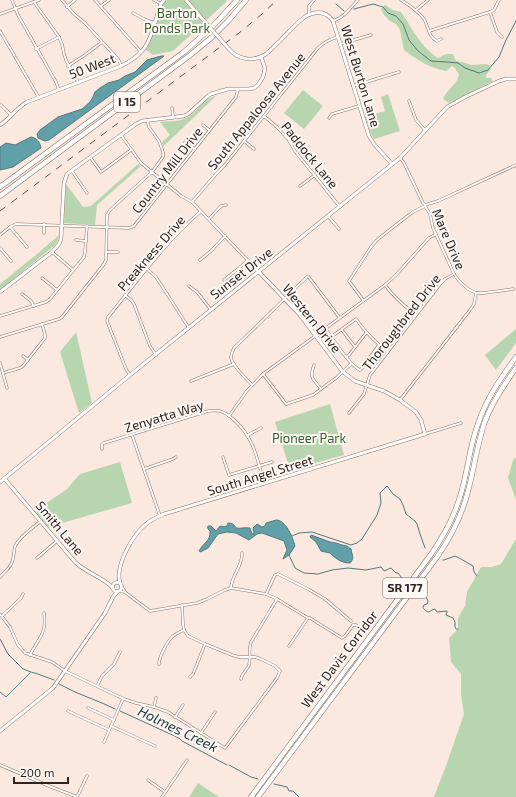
<svg xmlns="http://www.w3.org/2000/svg" width="516" height="797" viewBox="0 0 516 797" font-family="'Exo 2',sans-serif">
  <style>
    .green { fill: #b7d6b0 }
    .water { fill: #61a0a8; stroke: #527a7f }
    .lines { fill: none; stroke-linecap: round; stroke-linejoin: round }
    .stream { stroke: #527a7f; stroke-width: 1 }
    .street-casing { stroke: #8d7164; stroke-width: 3 }
    .secondary-casing { stroke: #8d7164; stroke-width: 4 }
    .highway-casing { stroke: #8d7164; stroke-width: 5.5 }
    .street { stroke: #fff; stroke-width: 2 }
    .secondary { stroke: #fff; stroke-width: 3 }
    .highway { stroke: #fff; stroke-width: 4.5 }
    .rail { stroke: #645751; stroke-width: 1; stroke-dasharray: 7 7; stroke-linecap: butt }
    .secondary-bridge-casing { stroke: #8d7164; stroke-width: 4; stroke-linecap: butt }
    .secondary-bridge { stroke: #fff; stroke-width: 3 }
    .labels { text-anchor: middle; stroke-width: 4; stroke-linejoin: round; paint-order: stroke }
    .shield { fill: #fff8f5; stroke: #6d635e; stroke-width: 1 }
    .shield-label { font-size: 12px; font-weight: bold; fill: #2f231e }
    .park-label { font-size: 13px; fill: #38642e; stroke: #fff8f5 }
    .street-label { font-size: 13px; fill: #2f231e; stroke: #fff8f5 }
    .water-label { font-size: 14px; font-style: italic; fill: #1a3a3e; stroke: #fff8f5 }
  </style>
  <rect width="100%" height="100%" fill="#fbe8df"/>
  <!-- green -->
  <g class="green">
    <path d="M165 0H227L225 3 173 51 153 55 146 50 156 25 163 4Z"/>
    <path d="M385 5 393 10 401 12C407 20 411 29 417 37 422 44 430 53 438 58L446 54H453L456 61 466 63 471 65 486 64 489 65 491 69 486 75V78H491L493 81 449 103 443 99C447 89 456 86 459 75L455 68 452 66 446 71C430 68 417 60 404 50L400 30 396 24 390 21 384 15 381 9Z"/>
    <path d="M303 90 323 106 304 129 284 113Z"/>
    <path d="M388 94 400 131 374 139 370 132 365 117 385 111 381 97Z"/>
    <path d="M217 95 169 141 163 146 162 142 170 135 160 122C168 121 179 122 186 118 198 112 203 99 217 95Z"/>
    <path d="M138 164 141 166 97 205 95 225 64 223 66 184 83 207 91 206Z"/>
    <path d="M59 235 58 240 55 245 0 290V284L37 254Z"/>
    <path d="M516 329V343L496 370 485 355Z"/>
    <path d="M76 332 92 403 79 413 60 352Z"/>
    <path d="M330 404 344 455 290 470 275 422Z"/>
    <path d="M516 457V500L508 478 513 460Z"/>
    <path d="M120 462 132 503 48 527 41 518 43 516 40 518 35 512 40 507 42 509 41 507 67 489 80 474Z"/>
    <path d="M516 539V797H434L447 763 464 714 461 694V674L451 662 449 638 458 629V618L465 606 467 592 481 567H492L501 564Z"/>
    <path d="M198 783 219 797H189Z"/>
  </g>
  <!-- water -->
  <g class="water">
    <path d="M161 56H164L49 140 45 141 38 138 37 134 40 130 58 117 82 109 90 102 93 97 95 92 100 88 108 83 119 80 125 76 135 72 147 60Z"/>
    <path d="M31 137C37 138 40 142 41 148L13 167 0 170V147L6 143 15 145Z"/>
    <path d="M276 520C286 520 293 538 295 546L289 555 283 559 287 550 284 541 262 533 257 534 249 540 236 533 227 532 218 534 208 548 204 550 201 552 199 551C203 543 211 541 210 531 208 529 207 528 208 526H211L216 531 220 526C225 527 227 527 228 523 232 523 234 524 236 528 241 529 245 527 250 528L252 534H253L254 533 253 528 257 524 262 527 265 526 266 523Z"/>
    <path d="M311 535 330 542 336 543 342 545 347 546 351 549C352 556 355 557 350 563 341 563 335 558 330 553L321 551 316 542 310 537Z"/>
  </g>
  <g class="lines">
    <!-- stream -->
    <g class="stream">
      <path d="M336 4 344 11"/>
      <path d="M354 9 373 4 383 7 388 13 396 16 403 24 409 40 418 51 431 61 447 62 458 63 465 68 479 73 488 70 499 57 506 40 516 21"/>
      <path d="M292 536 299 533 312 532 351 545 357 543 362 539 377 515 381 503 380 493 387 486 393 494 400 499 403 505 406 514 415 521 417 524 420 534 425 548"/>
      <path d="M289 555 295 568 304 573 318 574 332 570 348 568 366 570 381 567 384 571 391 568 396 573H398L405 582"/>
      <path d="M443 560H444L455 556 461 559 473 566 474 572 477 576"/>
      <path d="M417 591 420 594V596L421 598 423 597H426L428 601 427 604 424 605 423 607C423 609 427 612 429 612L432 610 435 609 437 612 447 611V613L446 614V615L453 618 455 622V627L456 629H458"/>
      <path d="M0 639 8 654 23 669 31 672 38 674 54 680"/>
      <path d="M59 684 75 692 102 703 115 709"/>
      <path d="M0 692 6 697 30 673"/>
      <path d="M120 711 179 738 182 741 227 765"/>
      <path d="M229 765 251 777 258 779"/>
      <path d="M274 784 287 787 289 791H293L299 797"/>
    </g>
    <defs>
      <g id="street">
        <path d="M12 0 18 15 56 82 59 90"/>
        <path d="M62 0 74 14 85 23 118 59 121 65"/>
        <path d="M95 0 141 52"/>
        <path d="M154 0 161 4"/>
        <path d="M401 0C409 5 418 11 424 19 429 27 428 37 437 41L441 39"/>
        <path d="M34 2 59 37 62 44 64 54 66 60 78 82"/>
        <path d="M101 6 109 0"/>
        <path d="M67 7 75 0"/>
        <path d="M416 10 428 0"/>
        <path d="M490 12 497 32 502 37"/>
        <path d="M133 13 144 19 154 23"/>
        <path d="M0 14 39 0"/>
        <path d="M309 15V6L314 0"/>
        <path d="M333 21C345 17 350 8 358 0"/>
        <path d="M0 31 39 98"/>
        <path d="M429 31 490 12 494 10 499 0"/>
        <path d="M340 44 371 35"/>
        <path d="M36 49 59 37"/>
        <path d="M68 66 85 55 102 42"/>
        <path d="M353 86 399 72"/>
        <path d="M409 101 416 120 425 130"/>
        <path d="M0 104 11 115"/>
        <path d="M172 108 173 117"/>
        <path d="M264 116 277 127 288 139 295 151 340 207"/>
        <path d="M329 118 332 114 359 106"/>
        <path d="M203 125 209 130"/>
        <path d="M121 135 141 163 181 196 192 202 258 271"/>
        <path d="M244 141 254 149"/>
        <path d="M185 142 195 149"/>
        <path d="M90 157 101 172 131 150"/>
        <path d="M400 158 404 163 423 203 425 205"/>
        <path d="M72 171 87 193"/>
        <path d="M300 186 315 175"/>
        <path d="M192 202 217 173 224 166 318 48C324 42 330 39 338 37"/>
        <path d="M425 205 438 201 516 165"/>
        <path d="M425 206 430 214 433 228 454 274 459 281 468 289 476 293H484L513 289"/>
        <path d="M328 216 339 229"/>
        <path d="M209 219 221 206 226 205"/>
        <path d="M10 227 27 247"/>
        <path d="M44 233V224"/>
        <path d="M0 235 10 227 16 224 129 228 134 226 167 184 236 97 238 89"/>
        <path d="M76 240 86 241"/>
        <path d="M0 248 11 261"/>
        <path d="M52 252 73 270"/>
        <path d="M107 252H118"/>
        <path d="M200 260 211 251 225 236"/>
        <path d="M147 269 156 277 189 328"/>
        <path d="M42 278 57 290"/>
        <path d="M224 280 238 269 248 260"/>
        <path d="M385 285C394 297 404 306 416 315"/>
        <path d="M189 286 197 292 211 310"/>
        <path d="M425 287 433 294"/>
        <path d="M22 294 31 301 34 306"/>
        <path d="M125 295 132 301 134 304 150 346 156 355"/>
        <path d="M363 300 349 281 371 247 377 240 392 228 413 212 425 206"/>
        <path d="M0 316 46 302 50 299 84 257 85 252 87 226"/>
        <path d="M325 328C332 338 350 366 360 370L362 368 379 345"/>
        <path d="M342 330 355 347"/>
        <path d="M0 337 59 319 62 317 104 264 106 260 107 215 110 210 152 172 163 157V152L159 141 149 127 147 120"/>
        <path d="M331 337 356 319C365 332 375 342 388 352"/>
        <path d="M23 356 28 360"/>
        <path d="M346 357 349 355 366 333"/>
        <path d="M0 363 7 388"/>
        <path d="M314 365C309 379 313 378 321 389"/>
        <path d="M3 373 20 368 23 366 45 338V335L42 324"/>
        <path d="M263 374 286 404 313 395 336 378 351 364"/>
        <path d="M130 375 126 369 107 321 108 317C128 293 146 268 167 245 177 233 189 222 200 212"/>
        <path d="M191 381 234 364"/>
        <path d="M252 385C246 378 233 367 231 358 231 355 232 352 234 348L308 276 339 317"/>
        <path d="M400 400 470 310 474 304 476 293"/>
        <path d="M349 413 364 394 370 375 441 283 445 279 454 274"/>
        <path d="M229 416 246 392 263 374 385 285 396 275 429 238 436 234"/>
        <path d="M425 434 461 423"/>
        <path d="M132 435 160 516"/>
        <path d="M248 435 261 428"/>
        <path d="M102 449V444L104 443 208 411C219 409 225 412 233 419 254 437 257 458 264 483"/>
        <path d="M223 457 229 475 272 462"/>
        <path d="M144 469 173 459 176 457"/>
        <path d="M37 558 57 541"/>
        <path d="M0 577C5 571 12 567 13 559 14 555 14 550 15 546 20 536 32 528 41 521"/>
        <path d="M122 587 126 593 150 611 197 603 207 599 225 590 231 588 266 594 277 599 308 618H310L342 638 345 636 353 625H356L363 630"/>
        <path d="M231 588C231 576 243 566 242 553"/>
        <path d="M119 591 125 592"/>
        <path d="M266 594 275 575 278 574 308 589 325 599 351 621"/>
        <path d="M0 614 10 627 18 645 25 653 52 662 65 671 124 699 136 703 154 707 168 712 220 745 225 748 228 744 277 678 280 671 275 666 261 659 255 657H239L232 655 205 644 188 636 184 630 183 624 182 605"/>
        <path d="M2 616 21 598 23 594"/>
        <path d="M289 646 308 618"/>
        <path d="M30 655C38 638 47 635 44 613"/>
        <path d="M159 664C159 657 167 642 172 637 176 633 180 632 184 630"/>
        <path d="M190 677 193 674 205 644"/>
        <path d="M241 679C242 673 247 670 249 665 251 657 248 650 251 642L277 599"/>
        <path d="M97 686 102 676 114 664 120 652"/>
        <path d="M154 707 156 698"/>
        <path d="M88 708 114 720"/>
        <path d="M68 711 109 730"/>
        <path d="M175 717 183 705"/>
        <path d="M111 726 155 746"/>
        <path d="M201 733 215 712"/>
        <path d="M104 742 123 699"/>
        <path d="M0 765 49 786 77 797"/>
        <path d="M148 780 165 792"/>
        <path d="M77 797 87 776"/>
        <path d="M162 797 187 760"/>
      </g>
      <g id="secondary">
        <path d="M186 0 205 22"/>
        <path d="M229 49C238 60 254 62 266 54 280 43 291 27 306 16 316 11 326 11 333 21L369 136 374 144 392 164"/>
        <path d="M0 125C11 118 16 108 27 102L121 66C129 62 136 58 142 51 152 40 155 19 161 4L164 0"/>
        <path d="M0 292 52 252 59 244 61 239 64 183 67 174 136 124 142 121 184 116 188 114 207 97 211 94 228 89H249L254 88 258 85 263 77 264 73 265 68 261 57"/>
        <path d="M4 478 75 562C86 573 103 577 113 588"/>
        <path d="M0 482 130 375 370 182 400 158 447 107 465 97 499 81 506 79H516"/>
        <circle cx="117" cy="587" r="4.5"/>
        <path d="M120 583C119 580 119 577 119 574 120 559 133 535 145 525 150 520 157 517 164 514L425 434 421 420 416 412 400 400 384 391 366 385 355 381 343 372 300 315 259 272"/>
        <path d="M0 731 53 688 105 613 113 597 117 592"/>
      </g>
      <g id="highway">
        <path d="M0 187 184 52 213 26 237 0"/>
        <path d="M0 196 189 56 211 38 229 20 246 0"/>
        <path d="M251 797 432 553C445 534 456 513 462 490 468 468 470 445 478 424 486 399 501 378 516 357"/>
        <path d="M258 797 437 557C451 537 462 515 468 491 474 469 477 446 484 424 491 404 503 386 516 368"/>
      </g>
    </defs>
    <!-- street casing -->
    <use href="#street" class="street-casing"/>
    <!-- secondary casing -->
    <use href="#secondary" class="secondary-casing"/>
    <!-- highway casing -->
    <use href="#highway" class="highway-casing"/>
    <!-- street -->
    <use href="#street" class="street"/>
    <!-- secondary -->
    <use href="#secondary" class="secondary"/>
    <!-- highway -->
    <use href="#highway" class="highway"/>
    <!-- rail -->
    <path class="rail" d="M0 211 239 33 262 14 277 0"/>
    <defs>
      <path id="secondary-bridge" d="M205 22 229 49"/>
    </defs>
    <!-- secondary-bridge casing -->
    <use href="#secondary-bridge" class="secondary-bridge-casing"/>
    <!-- secondary-bridge -->
    <use href="#secondary-bridge" class="secondary-bridge"/>
  </g>
  <g class="labels">
    <!-- shield labels -->
    <g class="shield">
      <rect x="114" y="92" width="26" height="20" rx="3"/>
      <rect x="383" y="578" width="44" height="20" rx="3"/>
    </g>
    <g class="shield-label">
      <text x="127" y="106">I 15</text>
      <text x="405" y="592">SR 177</text>
    </g>
    <!-- park labels -->
    <g class="park-label">
      <text x="177" y="18">Barton<tspan x="177" dy="15">Ponds Park</tspan></text>
      <text x="309" y="443">Pioneer Park</text>
    </g>
    <!-- street labels -->
    <g class="street-label">
      <text transform="translate(92 66) rotate(-21)" y="5">50 West</text>
      <text transform="translate(361 76) rotate(73)" y="5">West Burton Lane</text>
      <text transform="translate(256 111) rotate(-51)" y="5">South Appaloosa Avenue</text>
      <text transform="translate(310 155) rotate(51)" y="5">Paddock Lane</text>
      <text transform="translate(167 170) rotate(-52)" y="5">Country Mill Drive</text>
      <text transform="translate(449 239) rotate(67)" y="5">Mare Drive</text>
      <text transform="translate(151 253) rotate(-49)" y="5">Preakness Drive</text>
      <text transform="translate(241 273) rotate(-38)" y="5">Sunset Drive</text>
      <text transform="translate(312 318) rotate(51)" y="5">Western Drive</text>
      <text transform="translate(401 322) rotate(-52)" y="5">Thoroughbred Drive</text>
      <text transform="translate(164 416) rotate(-17)" y="5">Zenyatta Way</text>
      <text transform="translate(260 475) rotate(-17)" y="5">South Angel Street</text>
      <text transform="translate(60 528) rotate(50)" y="5">Smith Lane</text>
      <text transform="translate(339 659) rotate(-53)" y="5">West Davis Corridor</text>
    </g>
    <!-- water labels -->
    <g class="water-label">
      <text transform="translate(178 729) rotate(26)" y="5">Holmes Creek</text>
    </g>
  </g>
  <!-- scale -->
  <path d="M14 777v6h54v-6" fill="none" stroke="#2f231e" stroke-width="2"/>
  <text x="20" y="777" font-size="12" fill="#2f231e" stroke="#fff8f5" stroke-width="3" paint-order="stroke">200 m</text>
</svg>
